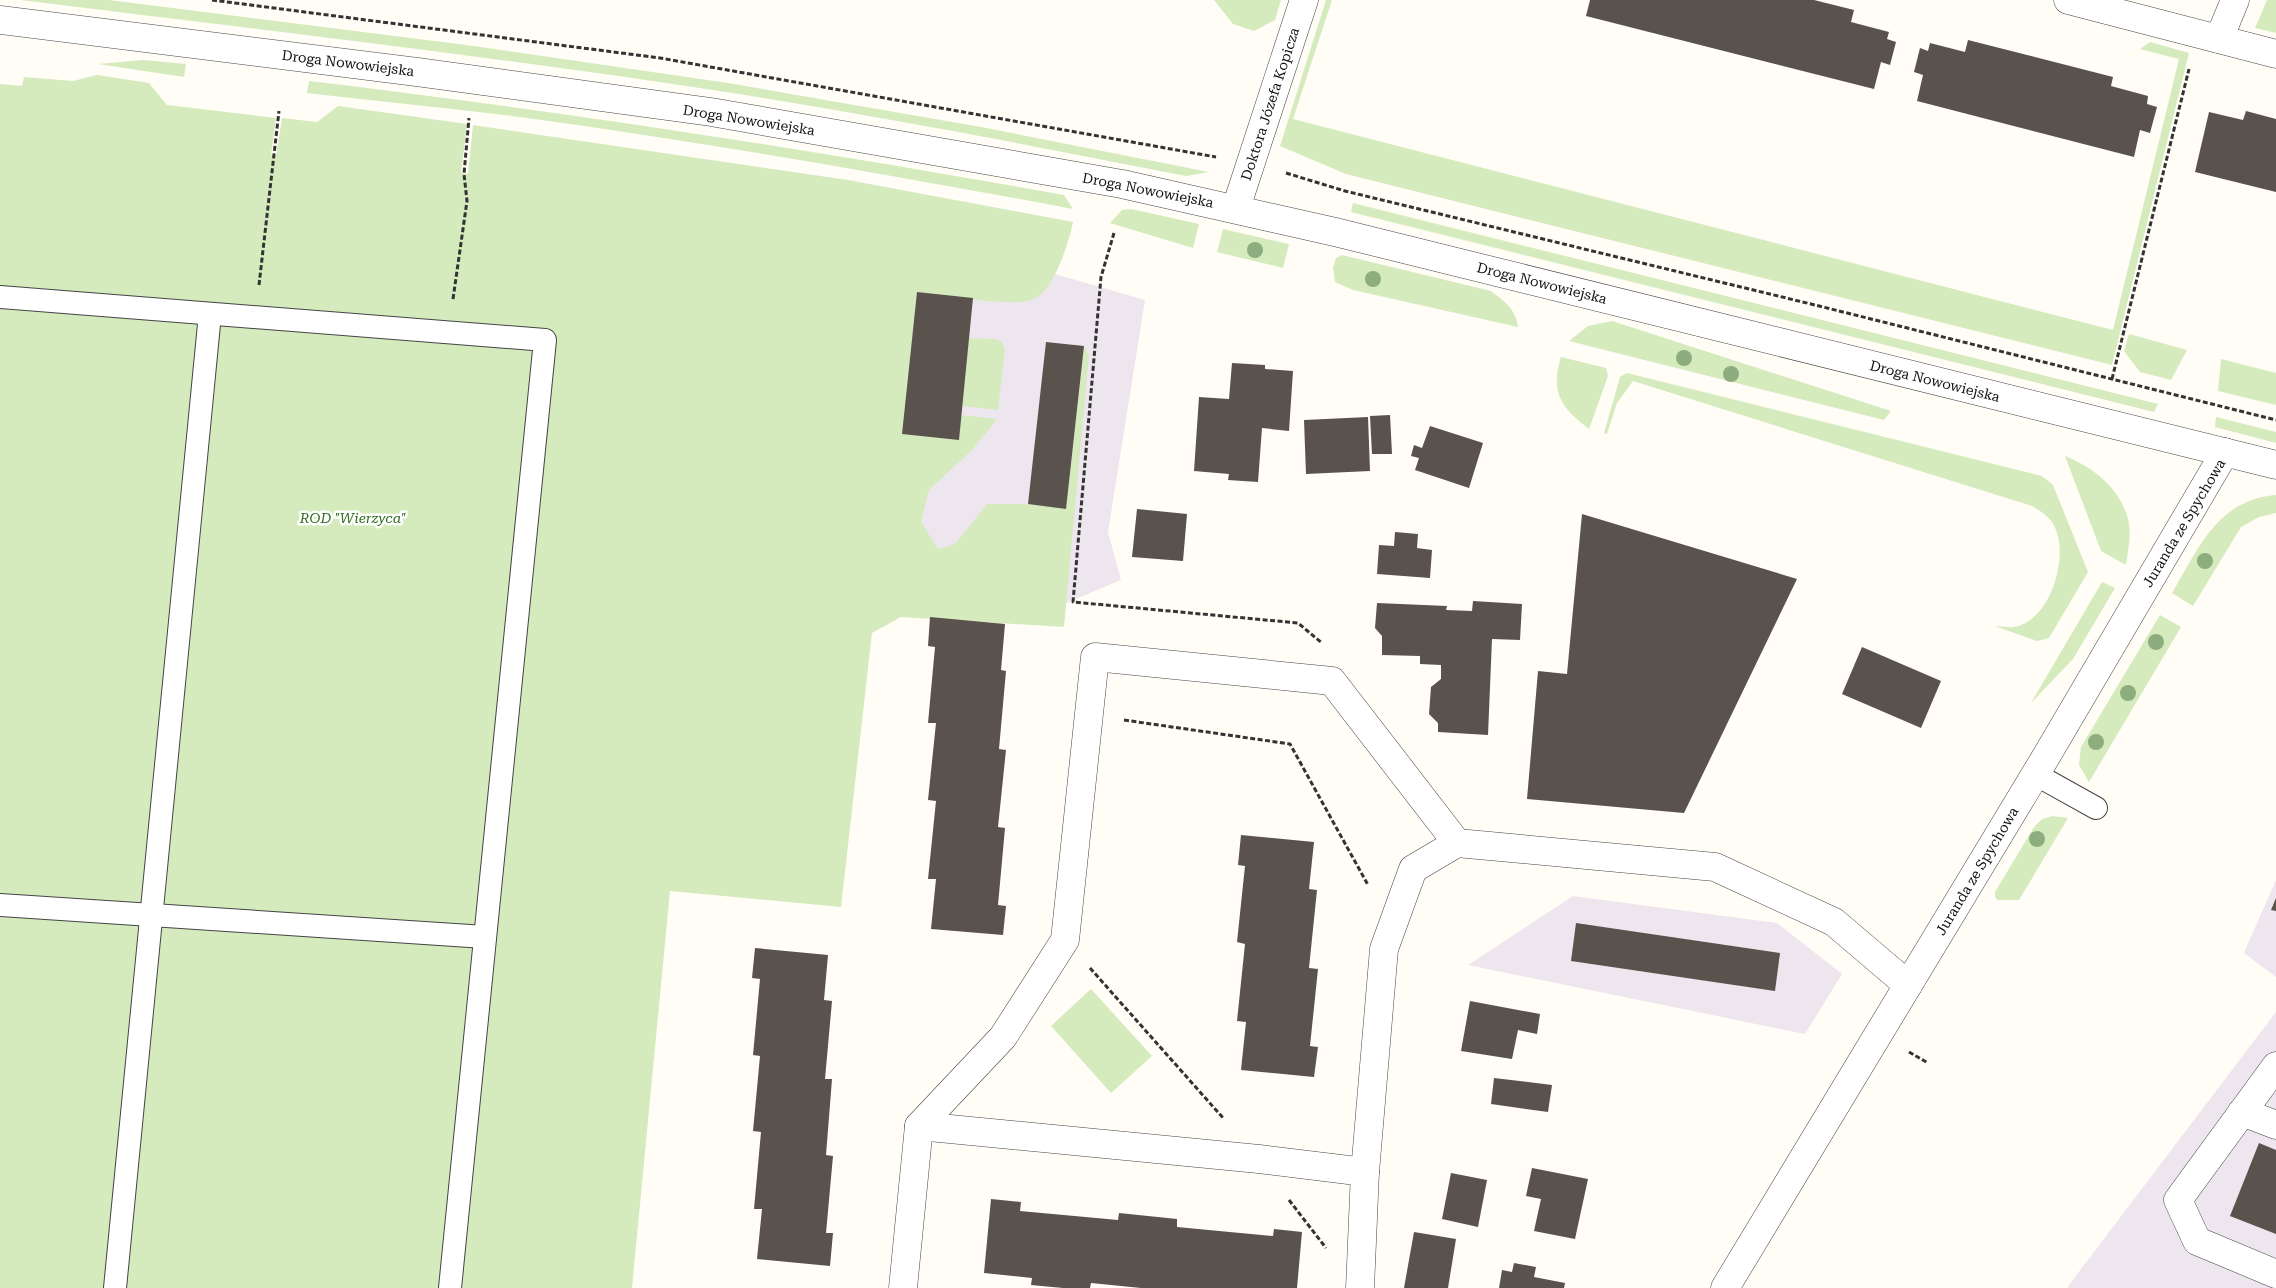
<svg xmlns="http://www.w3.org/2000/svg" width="2276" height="1288" viewBox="0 0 2276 1288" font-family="'Roboto Serif',serif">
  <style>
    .industrial { fill: #eee6ef }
    .green { fill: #d5ebbd }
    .building { fill: #5a524d }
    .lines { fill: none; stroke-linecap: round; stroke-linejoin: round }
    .service-casing { stroke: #444; stroke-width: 24 }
    .minor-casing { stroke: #444; stroke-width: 29 }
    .tertiary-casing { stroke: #444; stroke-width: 29 }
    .path { stroke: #333; stroke-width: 3; stroke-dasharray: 5 2.5; stroke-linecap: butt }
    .service { stroke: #fff; stroke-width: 22 }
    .minor { stroke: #fff; stroke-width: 28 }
    .tertiary { stroke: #fff; stroke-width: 28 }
    .tree { fill: #8dad7f }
    .labels { text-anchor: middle; stroke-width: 5; stroke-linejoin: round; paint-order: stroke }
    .street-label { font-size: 14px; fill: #111; stroke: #fff }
    .park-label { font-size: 14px; font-style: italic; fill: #2f6b1f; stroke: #fff }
  </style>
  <rect width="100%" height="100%" fill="#fffdf5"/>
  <!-- industrial -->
  <g class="industrial">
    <path d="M917 234 1145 300 1108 532 1121 580 1064 604 877 587Z"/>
    <path d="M2276 880V977L2244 953Z"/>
    <path d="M1573 896 1777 923 1842 974 1805 1034 1468 965Z"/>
    <path d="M2276 1012V1288H2067L2081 1269Z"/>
  </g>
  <!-- green -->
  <g class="green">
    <path d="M21 0H109L474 46 728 83 981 127 1209 172 1186 176C1033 146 880 116 726 92 491 56 256 29 21 0Z"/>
    <path d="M1214 0H1281L1275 20 1254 31 1233 24Z"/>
    <path d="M1326 0H1332L1293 119 2113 330 2179 59 2140 49 2150 42 2189 53 2112 365 1346 174 1280 146Z"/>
    <path d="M2267 0H2276V33L2255 28Z"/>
    <path d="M143 60 186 64 184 77 98 64Z"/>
    <path d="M97 75 149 83 167 105 276 118 271 155 276 156 282 118 317 122 338 106 467 124 461 173 468 174 473 125 848 180 1073 222C1069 242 1054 290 1034 299 1014 308 942 295 917 292L902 434 959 440 961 415 997 419 972 450 929 490 921 522 938 549 955 544 987 504H1028L1066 509 1084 346 1089 356 1064 627 901 617 872 633 841 907 670 891 632 1288H0V84L22 86 24 77 73 81Z"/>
    <path d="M309 81C562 111 813 150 1064 195L1073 209C892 175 710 143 527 118 454 108 380 102 307 93Z"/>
    <path d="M1353 203 2158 404 2154 412 1351 212Z"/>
    <path d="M1131 209 1199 224 1193 248 1110 223 1122 210Z"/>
    <path d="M1223 229 1289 244 1283 268 1217 252Z"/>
    <path d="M1342 255 1491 291C1504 301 1516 309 1518 327L1353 290 1335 282 1333 268 1336 258Z"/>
    <path d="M1612 321 1891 411 1884 420 1569 341 1588 326Z"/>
    <path d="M2129 334 2187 350 2171 380 2140 372 2124 351Z"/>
    <path d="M969 338 996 339 1002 342 1005 350 998 410 962 406Z"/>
    <path d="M1561 357 1606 368 1608 376 1589 429C1561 408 1550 392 1561 357Z"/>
    <path d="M2221 359 2276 373V405L2218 391Z"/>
    <path d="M1627 373 2042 476 2053 485 2088 572 2049 638 2037 641 1995 626C2001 626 2008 628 2014 627 2050 621 2068 560 2056 530 2052 518 2042 512 2032 506L1633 381 1617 403 1607 434 1604 433 1620 377Z"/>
    <path d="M2216 417 2276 432V443L2215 427Z"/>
    <path d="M2065 456C2093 467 2120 488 2128 519 2132 534 2128 550 2126 565L2101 551Z"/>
    <path d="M2276 495V513L2259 517 2241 527 2193 606 2172 593C2199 548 2217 500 2276 495Z"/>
    <path d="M2102 582 2115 588 2073 659 2031 703Z"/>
    <path d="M2160 615 2181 627 2089 782 2079 765 2081 747Z"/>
    <path d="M2053 816 2068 818 2019 900H1998L1995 897V892L2034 827 2042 819Z"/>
    <path d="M1091 989 1152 1056 1111 1093 1051 1026Z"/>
  </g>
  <!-- building -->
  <g class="building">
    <path d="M1590 0H1814L1854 10 1851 22 1889 32 1887 39 1896 42 1890 65 1881 62 1874 89 1586 16Z"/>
    <path d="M1968 40 2113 77 2111 86 2148 96 2147 104 2157 107 2150 133 2140 130 2134 157 1917 101 1923 75 1914 72 1920 48 1928 51 1930 43 1965 52Z"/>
    <path d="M2246 111 2276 119V192L2195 172 2209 112 2243 120Z"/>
    <path d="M917 292 973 298 959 440 902 434Z"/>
    <path d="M1046 342 1084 346 1066 509 1028 504Z"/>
    <path d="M1232 363 1265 365V369L1293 371 1289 431 1262 428 1258 482 1228 480 1229 474 1194 471 1199 397 1229 399Z"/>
    <path d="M1390 415 1392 454H1372L1370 416Z"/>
    <path d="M1368 417 1370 471 1306 474 1304 420Z"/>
    <path d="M1430 426 1483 443 1469 488 1415 470 1419 458 1411 456 1414 445 1422 448Z"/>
    <path d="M1137 509 1187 514 1183 561 1132 557Z"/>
    <path d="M1582 514 1797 579 1684 813 1527 799 1538 671 1567 674Z"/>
    <path d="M1395 532 1418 534 1417 548 1432 550 1430 578 1377 574 1379 545 1394 546Z"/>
    <path d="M1473 601 1522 604 1520 640 1492 639 1488 735 1438 732V723L1429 714 1431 687 1441 679V665L1420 664V656L1382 655V636L1375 628 1377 603 1447 606 1446 610 1472 611Z"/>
    <path d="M930 617 1005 624 1001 670 1006 671 999 749 1006 750 998 827 1005 828 998 905 1006 906 1003 935 931 929 936 879H928L936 801 928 800 936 723H928L935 647 928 646Z"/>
    <path d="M1862 647 1941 681 1921 728 1842 694Z"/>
    <path d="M1241 835 1314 842 1309 889 1317 890 1309 968 1318 969 1310 1046 1318 1047 1314 1077 1241 1070 1246 1022 1237 1021 1245 944 1237 942 1245 866 1238 865Z"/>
    <path d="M2276 898V911L2271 910Z"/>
    <path d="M1576 923 1780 953 1775 991 1571 961Z"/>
    <path d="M755 948 828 955 824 1000 832 1001 825 1079H832L826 1155 833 1156 826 1233H833L830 1266 757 1259 762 1209H754L761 1132 753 1131 760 1056 753 1055 760 979 752 978Z"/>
    <path d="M1470 1001 1540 1014 1537 1034 1518 1030 1512 1059 1461 1051Z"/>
    <path d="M1494 1078 1552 1085 1548 1112 1491 1104Z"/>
    <path d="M2259 1143 2276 1150V1234L2230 1216Z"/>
    <path d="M1532 1168 1588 1179 1575 1239 1534 1231 1541 1199 1526 1196Z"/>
    <path d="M1451 1173 1487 1180 1478 1227 1442 1219Z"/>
    <path d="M991 1199 1021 1202 1020 1211 1118 1220 1119 1213 1177 1219V1227L1273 1236 1274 1229 1302 1232 1297 1288H1141L1091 1283 1090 1288H1063L1031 1285 1032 1278 984 1273Z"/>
    <path d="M1414 1232 1456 1239 1448 1288H1404Z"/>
    <path d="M1514 1263 1536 1267 1534 1277 1565 1283 1564 1288H1499L1502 1270 1512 1272Z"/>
  </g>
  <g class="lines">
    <defs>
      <g id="service">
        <path d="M0 297 545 340 450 1288"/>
        <path d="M2035 774 2096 808"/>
        <path d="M0 905 485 937"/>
        <path d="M115 1288 210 314"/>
      </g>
      <g id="minor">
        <path d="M2068 0 2276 54"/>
        <path d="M2219 39 2235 0"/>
        <path d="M1236 208 1304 0"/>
        <path d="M2276 1066 2178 1200 2197 1241 2276 1274"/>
        <path d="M2242 1112 2276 1125"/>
        <path d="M919 1126 1259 1159 1365 1172"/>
        <path d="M903 1288 919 1126 1003 1037 1065 940 1095 657 1332 681 1457 843 1715 867 1834 922 1908 985"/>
        <path d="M1360 1288 1365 1172 1384 949 1413 869 1457 843"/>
      </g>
      <g id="tertiary">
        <path d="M0 20 417 72 711 112 1122 184 1335 232 2276 465"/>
        <path d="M1725 1288 2047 755 2225 452"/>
      </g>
    </defs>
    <!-- service casing -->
    <use href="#service" class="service-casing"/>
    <!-- minor casing -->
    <use href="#minor" class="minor-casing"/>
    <!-- tertiary casing -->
    <use href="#tertiary" class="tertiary-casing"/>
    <!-- path -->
    <g class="path">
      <path d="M212 0 660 58 1216 157"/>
      <path d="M1286 173 1345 191 1811 304 2276 420"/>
      <path d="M1114 233 1101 277 1073 602 1298 623 1322 643"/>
      <path d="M259 285 279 111"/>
      <path d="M453 299 467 201 464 174 469 118"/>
      <path d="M2112 379 2189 69"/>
      <path d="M1124 720 1290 744 1368 885"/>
      <path d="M1090 968 1224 1119"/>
      <path d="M1909 1052 1928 1063"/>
      <path d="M1289 1200 1326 1248"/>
    </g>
    <!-- service -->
    <use href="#service" class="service"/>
    <!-- minor -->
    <use href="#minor" class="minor"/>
    <!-- tertiary -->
    <use href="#tertiary" class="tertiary"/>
  </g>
  <!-- trees -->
  <g class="tree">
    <circle cx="1255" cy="250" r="8"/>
    <circle cx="1373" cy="279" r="8"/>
    <circle cx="1684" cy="358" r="8"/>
    <circle cx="1731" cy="374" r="8"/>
    <circle cx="2205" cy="561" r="8"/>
    <circle cx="2156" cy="642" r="8"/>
    <circle cx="2128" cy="693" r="8"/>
    <circle cx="2096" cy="742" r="8"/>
    <circle cx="2037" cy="839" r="8"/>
  </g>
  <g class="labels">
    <!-- street labels -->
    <g class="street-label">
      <text transform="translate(348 63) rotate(7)" y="5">Droga Nowowiejska</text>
      <text transform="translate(1270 104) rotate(-72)" y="5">Doktora Józefa Kopicza</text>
      <text transform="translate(749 120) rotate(9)" y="5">Droga Nowowiejska</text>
      <text transform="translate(1148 190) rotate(11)" y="5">Droga Nowowiejska</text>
      <text transform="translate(1542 283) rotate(14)" y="5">Droga Nowowiejska</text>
      <text transform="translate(1935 381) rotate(14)" y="5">Droga Nowowiejska</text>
      <text transform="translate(2184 523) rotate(-59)" y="5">Juranda ze Spychowa</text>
      <text transform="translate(1977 871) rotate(-59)" y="5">Juranda ze Spychowa</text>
    </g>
    <!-- park labels -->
    <g class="park-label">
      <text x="353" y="523">ROD "Wierzyca"</text>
    </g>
  </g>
</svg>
